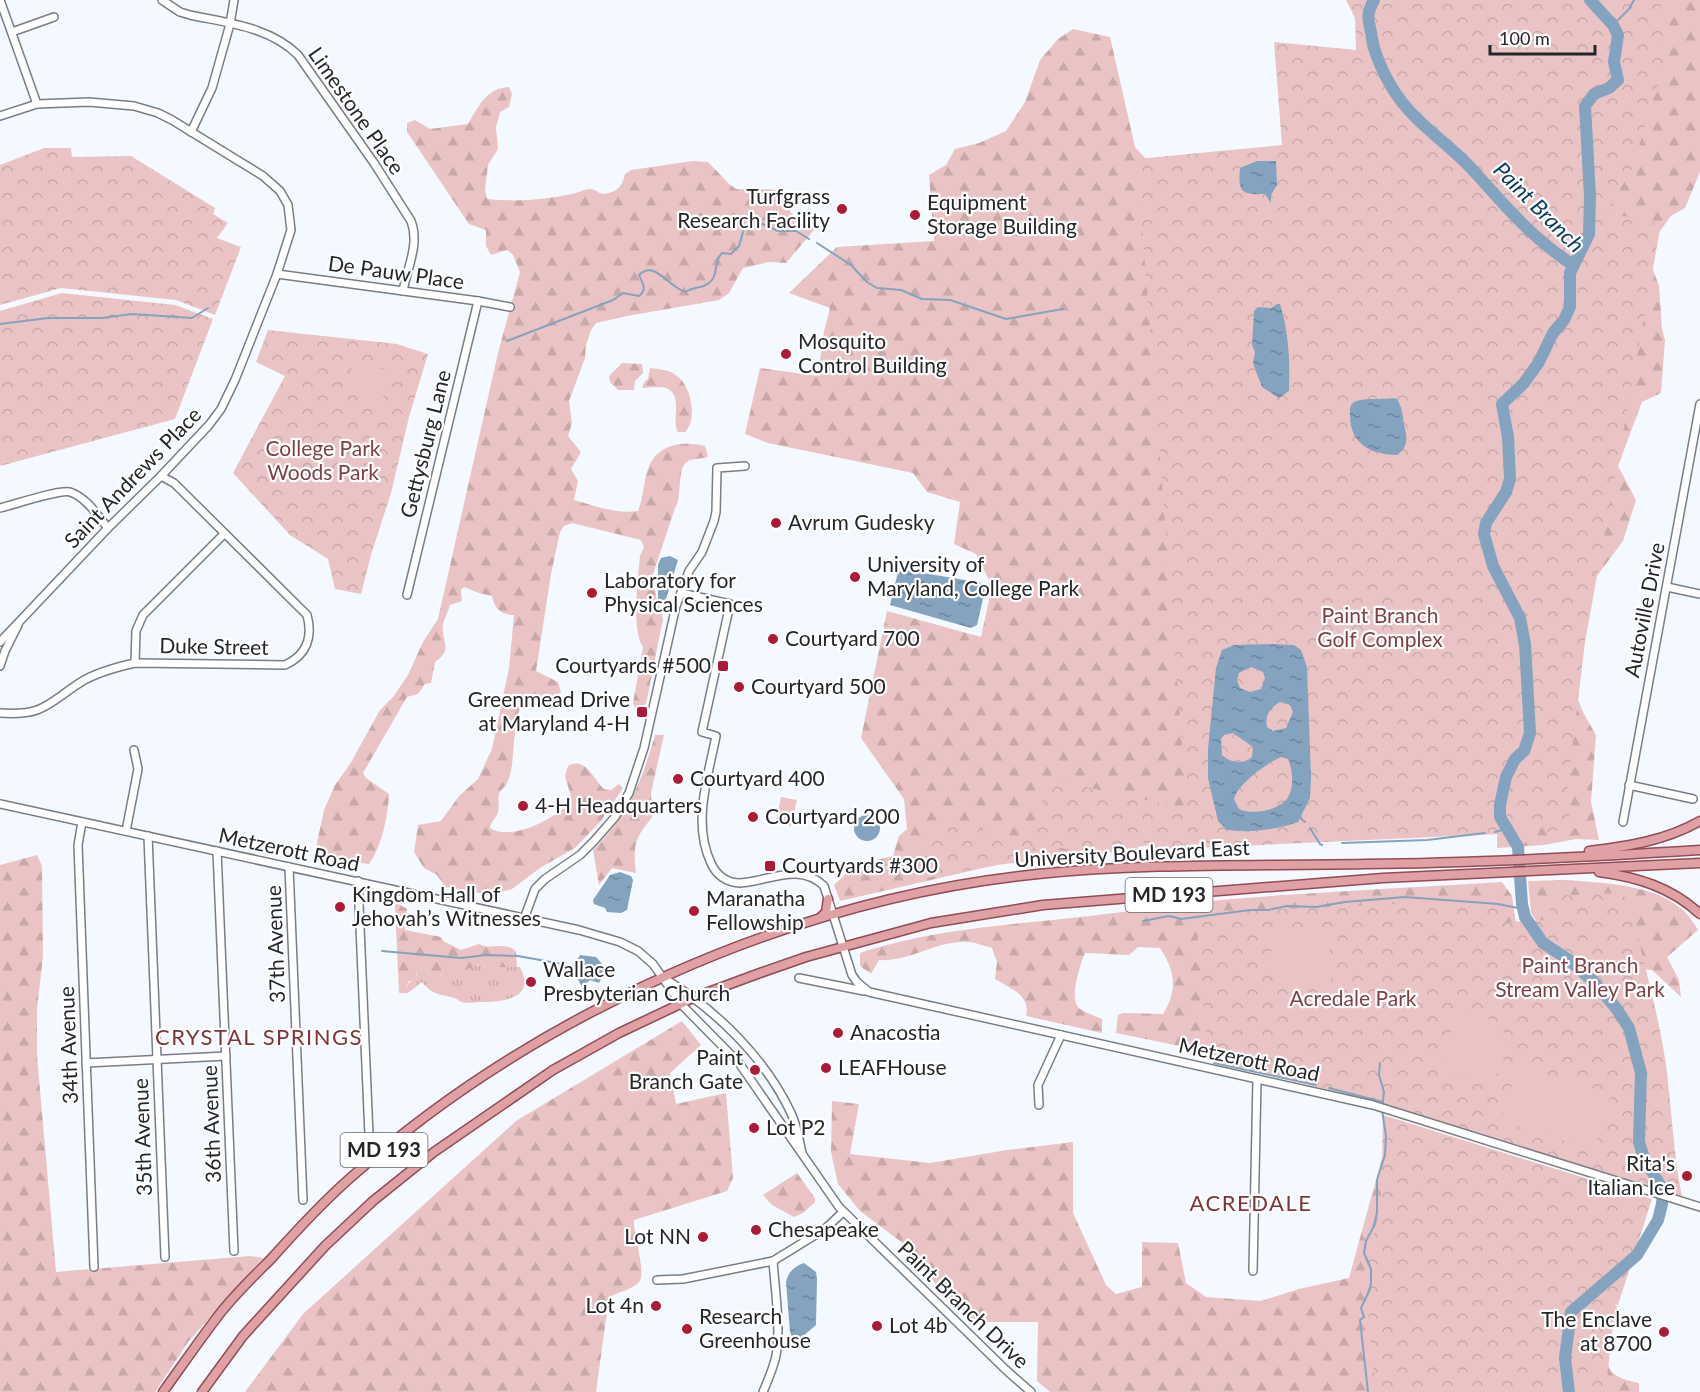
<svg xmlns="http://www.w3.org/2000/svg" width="1700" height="1392" viewBox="0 0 1700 1392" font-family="Lato,sans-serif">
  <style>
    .grass { fill: url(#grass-tufts) }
    .forest { fill: url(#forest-firs) }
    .park { fill: url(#park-crowns) }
    .pitch { fill: #eac4c4 }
    .water { fill: url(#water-ripples); fill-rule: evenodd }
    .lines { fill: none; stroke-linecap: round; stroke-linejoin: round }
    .stream { stroke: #84a3bf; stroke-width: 2 }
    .river { stroke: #84a3bf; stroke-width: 12 }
    .minor-casing { stroke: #787e83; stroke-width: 10 }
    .major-casing { stroke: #914d53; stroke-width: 11 }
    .minor { stroke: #fff; stroke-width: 7 }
    .major { stroke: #e0a1a5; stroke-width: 8 }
    .poi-dot { fill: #ae1937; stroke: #fff; stroke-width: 2 }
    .labels { text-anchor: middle; stroke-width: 4.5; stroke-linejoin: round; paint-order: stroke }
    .shield { fill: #fff; stroke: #666769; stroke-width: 1.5 }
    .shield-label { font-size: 20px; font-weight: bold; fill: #242629 }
    .street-label { font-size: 21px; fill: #242629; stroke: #fff }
    .poi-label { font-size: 21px; fill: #242629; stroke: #fff; text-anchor: start }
    .park-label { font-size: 21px; fill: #7d4144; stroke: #fff }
    .water-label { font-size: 22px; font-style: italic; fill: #063a5f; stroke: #fff }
    .neighbourhood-label { font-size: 22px; letter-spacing: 1.5px; fill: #7d353a; stroke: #fff }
  </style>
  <defs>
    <pattern id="grass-tufts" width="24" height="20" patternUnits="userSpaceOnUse" patternTransform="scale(1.5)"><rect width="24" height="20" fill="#eac4c4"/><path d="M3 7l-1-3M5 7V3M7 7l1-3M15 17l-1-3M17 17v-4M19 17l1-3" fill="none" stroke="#c9a8a8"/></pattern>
    <pattern id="forest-firs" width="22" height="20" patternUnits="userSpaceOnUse" patternTransform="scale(1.5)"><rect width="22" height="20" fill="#eac4c4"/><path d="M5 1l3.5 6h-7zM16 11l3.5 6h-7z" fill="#c9a8a8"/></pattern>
    <pattern id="park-crowns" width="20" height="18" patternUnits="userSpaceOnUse" patternTransform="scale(1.5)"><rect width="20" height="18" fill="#eac4c4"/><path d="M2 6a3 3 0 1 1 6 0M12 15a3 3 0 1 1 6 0" fill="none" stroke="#c9a8a8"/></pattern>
    <pattern id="water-ripples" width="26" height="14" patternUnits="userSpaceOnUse" patternTransform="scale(1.5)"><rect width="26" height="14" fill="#84a3bf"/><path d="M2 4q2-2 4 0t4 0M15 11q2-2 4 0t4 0" fill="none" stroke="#6c859b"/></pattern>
  </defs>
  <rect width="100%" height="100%" fill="#f3f9fe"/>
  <!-- grass -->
  <path class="grass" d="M474 965 488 967H520C537 999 502 1002 480 1002 475 1002 467 1004 462 1002 455 1000 461 1000 454 998 438 993 434 996 422 982L408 993H399C408 987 407 983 417 976L416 971 424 967 431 975H441L445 972Z"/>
  <!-- forest -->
  <g class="forest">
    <path d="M1549 0H1700V172L1685 208 1671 216 1655 238 1652 268 1659 285 1662 329 1665 340 1661 393 1642 402 1618 466 1636 500 1623 541 1591 584 1575 693 1584 714 1596 735 1591 802 1599 840 1576 839 1544 845 1497 848 1498 789Z"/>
    <path d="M1073 29 1110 37 1135 147 1157 171 1204 795 1159 844 996 865 840 901 834 885 855 865 893 856 899 836 907 829 904 799 861 738 887 611 981 637 992 586 976 554 954 544 960 502 927 492 913 473 768 443 745 434 760 368 818 376 824 331 830 308 789 293 837 247 934 241 929 175 946 165 955 149 979 143 1006 131 1025 102 1040 60 1058 39Z"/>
    <path d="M509 87 512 94 509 107 500 112 496 127 498 149 488 165 485 190 487 199C515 202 544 200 572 194 578 193 584 189 590 189 600 190 598 197 612 192 621 188 623 182 625 174L631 170 693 161 708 162 728 183 736 189 784 190C787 198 787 209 793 215 800 221 809 221 814 230L786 263 769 262 743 268 729 293 719 300 627 316 596 323 591 330 586 345 585 358 569 401 572 423 568 436 581 452 571 469 578 481 574 500C596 506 615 514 638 511 644 497 643 479 650 464 661 443 684 441 705 446L708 457C702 459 694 458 688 461 676 467 683 497 675 508L653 574 656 597 663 619 646 704 641 709 635 708 633 703 643 647C631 630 638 577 640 556L644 547 641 540 572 523 564 526 560 532 551 574 536 671 558 682 561 692 555 697H527C509 715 518 761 507 783 505 787 501 789 499 794 497 800 500 806 498 812 496 819 491 821 490 828 512 842 557 818 572 800L565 776 568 766C586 756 593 779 604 789L611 790 619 784 623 788 601 821 575 848 540 868 512 889 498 893H472L445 887 437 875 424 868 414 852 418 825 441 821 459 796 478 779 492 749 509 668 514 615C501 615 494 608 492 596L479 593 464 587 461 590 462 601 450 605C448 612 444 619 443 625 441 642 454 649 435 662L431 683 425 684 418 694 407 697 363 773 366 778 389 794C388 815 382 846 369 864L319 857 315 852 324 810 335 785 350 764 380 710 393 697 408 675 423 642 438 619 498 353 520 272 513 255 507 250 491 255 486 246V230L469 224 407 132V123L415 120 430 129 468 124C479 106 486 88 509 87Z"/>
    <path d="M622 363 642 364 643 373 635 381 634 390H618L610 382 609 376Z"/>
    <path d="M650 368C659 369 670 370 677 376 691 385 698 420 685 432H678C671 420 684 395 666 388 660 386 649 388 642 388L645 381 648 379Z"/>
    <path d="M655 735H664L651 793 652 818C634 838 633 847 636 873L612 868 599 885 593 850C629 814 641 783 655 735Z"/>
    <path d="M37 855 42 866 43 956 37 1009V1056L56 1272 250 1256 263 1258 188 1342 155 1392H0V865Z"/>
    <path d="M1567 880C1612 884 1675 884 1698 930L1667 957 1679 980 1681 997 1652 970 1582 964 1552 944 1531 913 1528 881Z"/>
    <path d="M1502 882 1512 896 1518 937 1209 1052 1116 1033 1118 1015 1123 1013 1163 1014C1178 989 1175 971 1160 948L1138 947 1129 955 1085 953C1080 965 1068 1000 1080 1009 1086 1013 1095 1016 1102 1019V1033L1026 1016C1031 995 1010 988 995 979L997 962 992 948C983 946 973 941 963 942 934 942 909 962 879 960L871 974 860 966V953C934 928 1012 925 1089 916 1133 911 1176 904 1220 900 1314 892 1408 888 1502 882Z"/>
    <path d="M397 903 407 909 405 930 441 937 443 941 461 950 479 944C490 951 506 940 516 952L517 967H488L474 965 467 970H454L433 977 424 967 416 971 417 982 409 981 405 989 399 993 395 905Z"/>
    <path d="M682 1021 701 1045 670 1073 676 1104 726 1093 733 1178 727 1191 634 1220C633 1235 647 1273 639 1282 633 1289 617 1293 609 1297L596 1392H245L303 1314 516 1121Z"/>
    <path d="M832 1101 859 1104 850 1154 930 1163 1007 1150 1073 1142V1213L1106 1285 1116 1294 1142 1287V1242L1178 1243 1186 1283 1206 1297 1261 1301 1299 1289 1349 1278 1385 1147 1386 1119 1404 1121 1378 1302 1535 1392H1050L1037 1381 1038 1322H974L965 1315 935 1283 908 1247 860 1211 838 1184 831 1152Z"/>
    <path d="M797 1173 815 1198V1202L803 1213 794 1217 772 1205 763 1195Z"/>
    <path d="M1613 1302 1617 1307C1616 1319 1604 1359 1609 1368 1614 1378 1629 1381 1639 1383V1392H1588Z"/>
  </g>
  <!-- park -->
  <g class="park">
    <path d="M1346 0H1659L1662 9 1663 67 1632 169 1606 212 1661 224 1585 642 1565 808 1577 828 1546 832 1545 821 1499 823V834L1196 848V844L1186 845V848L1148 850V843H1138V851L1088 854 1035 842 1030 859 920 879 932 820 1034 841 1048 779 1187 809 1137 159 1282 145 1274 42 1356 50 1355 18Z"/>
    <path d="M44 148H71L72 157 131 156 215 208 213 214 228 223 217 238 241 247 215 315 176 300 61 288 0 305V165Z"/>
    <path d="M62 293 175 305 213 319 175 419 0 466V311Z"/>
    <path d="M268 330 397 344 428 354 409 417 391 493 371 555 361 594 335 589 328 559 290 535 233 473 285 376 256 362Z"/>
    <path d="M1622 893 1630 904C1642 957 1658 1011 1666 1065 1672 1110 1673 1152 1682 1197L1353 1096 1208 1060 1196 916H1200V913L1503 899 1505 922 1550 920 1549 896Z"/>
    <path d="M1383 1115 1652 1199 1618 1305 1614 1304 1606 1392H1376L1364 1272 1381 1205Z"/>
  </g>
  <!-- pitch -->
  <g class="pitch">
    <path d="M353 363 388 370 381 409 363 405 365 392 348 388Z"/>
    <path d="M781 797 797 800 791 826 776 823Z"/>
    <path d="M1278 933H1328L1331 978C1295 1008 1254 974 1278 933Z"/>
    <path d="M1473 1013C1516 1024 1514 1054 1489 1084L1443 1071 1441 1067 1456 1016Z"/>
    <path d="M1518 1066 1611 1094 1594 1150 1501 1121Z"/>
  </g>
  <!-- water -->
  <g class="water">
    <path d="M1257 161H1276L1277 185 1271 195V203L1265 194C1241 195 1238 192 1240 168Z"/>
    <path d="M1277 304H1280C1289 333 1290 362 1289 391L1279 398 1262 387 1257 374 1253 363 1255 352 1252 345 1254 311 1258 307 1271 308Z"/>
    <path d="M1394 398 1397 399C1401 406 1402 410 1403 418 1405 433 1412 445 1397 455 1372 455 1350 444 1350 416 1350 412 1349 406 1353 403 1359 397 1384 400 1394 398Z"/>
    <path d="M670 556 678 560 665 602 662 603 658 600V565L661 558Z"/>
    <path d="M906 570 982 583 985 590 977 625 971 628 890 605 898 572Z"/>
    <path d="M1271 644 1294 645 1301 650 1307 667 1311 777 1310 798 1298 822C1276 830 1250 833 1227 830L1218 821 1208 778V749L1216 668 1222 650 1234 645ZM1251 667 1263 672 1265 678 1261 689 1250 692 1240 688 1237 680 1239 673ZM1280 702 1290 705 1293 712 1286 728 1273 731 1267 727C1265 715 1269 709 1280 702ZM1233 733 1253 747 1252 757C1243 765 1231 763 1222 755L1221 739 1224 735ZM1281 757 1288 759C1293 770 1295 792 1285 801 1275 811 1252 815 1239 809L1234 799C1238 784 1267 763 1281 757Z"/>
    <circle cx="867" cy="828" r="13"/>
    <path d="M620 872 631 876 633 880 627 910 621 913 607 912 605 908 594 904 593 900 610 875Z"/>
    <path d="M580 955 596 957 603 965H607L613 969 612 977 606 975 602 977 599 983 590 980 582 987 578 979 575 978 577 973H573C571 965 577 961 580 955Z"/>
    <path d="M804 1263 816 1272 817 1279 816 1325 802 1337 793 1339 790 1332 786 1282C788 1272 795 1266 804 1263Z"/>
  </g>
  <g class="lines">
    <!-- stream -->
    <g class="stream">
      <path d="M1613 25 1629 9 1634 0"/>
      <path d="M817 243 851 265 867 282 877 288 901 290 922 299 950 300 1006 319 1063 309"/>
      <path d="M0 324 48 318H102L132 314 192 318 208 308"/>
      <path d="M507 341 613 300 623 293 639 296C648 289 642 283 639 275 656 259 669 289 686 292 694 286 705 289 712 280 718 272 714 260 722 253L731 254 739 246 744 229 763 224 778 231H796L809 239"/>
      <path d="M1300 818 1305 822"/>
      <path d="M1310 828 1320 844 1322 845"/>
      <path d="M1495 832 1502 830 1511 836"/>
      <path d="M1342 843 1427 840 1485 833"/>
      <path d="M1143 921 1169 916 1181 919 1250 910H1268L1287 906 1316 907 1345 902 1405 897 1498 904 1523 909"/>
      <path d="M382 951 461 958 486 955 518 956 573 966"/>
      <path d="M1214 1063 1316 1085"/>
      <path d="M1329 1088 1383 1102"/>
      <path d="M1368 1392 1360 1320 1364 1317 1361 1308 1370 1289 1371 1282V1269L1364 1253 1366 1241 1374 1226 1377 1212V1180L1385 1155 1386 1136 1382 1110 1384 1092 1379 1075 1380 1063"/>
    </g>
    <!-- river -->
    <g class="river">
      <path d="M1374 0C1364 18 1370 21 1372 39 1374 52 1379 62 1384 73 1406 119 1437 133 1470 167 1505 205 1528 235 1573 265"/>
      <path d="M1569 1392 1565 1358 1571 1312 1637 1255 1658 1220 1662 1204 1663 1190 1644 1158 1639 1142 1641 1073 1629 1028 1616 1008 1594 982 1569 960 1543 943 1525 917 1522 904 1518 847 1500 817V805L1506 777 1515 759 1524 751 1530 733 1525 644 1520 618 1493 566 1484 534 1486 523 1506 492 1510 479 1508 437 1502 404 1524 383 1539 362 1553 333 1564 320 1570 307V273L1589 234 1590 196 1585 106 1594 94 1609 88 1618 80 1614 62 1618 35 1613 25 1590 0"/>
    </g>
    <defs>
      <g id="minor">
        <path d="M0 0 37 104"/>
        <path d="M162 0 180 12 190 15C228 23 270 27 298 55L374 163 411 221C420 244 407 268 403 291"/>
        <path d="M12 32 54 17"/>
        <path d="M0 116 37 104 89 102 134 106 158 113 172 120 263 176 280 191 288 205 291 230 277 274 235 380 221 409 209 425 161 476 108 528 0 642"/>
        <path d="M191 132 212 88 230 24 234 0"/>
        <path d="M277 274 478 301 510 307"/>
        <path d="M0 508C13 505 60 489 70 492 86 497 98 516 108 528"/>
        <path d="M1667 587 1700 594"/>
        <path d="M681 593 730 604 702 732 716 736C708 777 692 823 711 863 716 875 727 883 740 883 770 881 799 862 824 886L852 975 857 982 869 992 1373 1105 1700 1207"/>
        <path d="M407 595 478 301"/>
        <path d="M135 663 136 631 143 615 224 534"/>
        <path d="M0 666 5 651 18 625"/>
        <path d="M0 713C44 716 47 704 81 682 97 672 117 667 135 663L285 665C307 655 313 637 307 615L174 483 161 476"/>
        <path d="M1629 785 1693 799"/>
        <path d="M0 804 579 930 620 942 638 951 653 964 681 1004 739 1063 839 1207 1006 1370 1031 1392"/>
        <path d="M82 822 78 845 94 1267"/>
        <path d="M1623 822 1700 404"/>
        <path d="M126 831 138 769 134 750"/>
        <path d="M148 836 165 1257"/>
        <path d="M217 851 234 1251"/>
        <path d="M289 867 303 1200"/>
        <path d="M358 881 369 1135"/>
        <path d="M524 919 535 889 545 879 580 855 594 841 615 817 629 793 644 748 676 606 689 571 702 552 714 521 716 512 717 468 745 466"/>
        <path d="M799 978 864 991"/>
        <path d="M667 980C718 1012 765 1058 791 1113 797 1125 799 1140 802 1153"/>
        <path d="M86 1063 226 1056"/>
        <path d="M1039 1105 1038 1085 1061 1035"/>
        <path d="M1253 1271 1257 1079"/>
        <path d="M657 1280 683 1279 773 1261"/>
        <path d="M763 1392C768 1380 773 1369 776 1356 781 1327 775 1290 773 1261L825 1229 843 1212"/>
      </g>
      <g id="major">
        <path d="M1589 851C1628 846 1665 841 1700 821"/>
        <path d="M1599 872C1637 877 1671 887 1700 914"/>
        <path d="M821 917 826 912 828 899"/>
        <path d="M163 1392C181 1367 199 1341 218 1316 234 1295 253 1277 271 1259 296 1231 321 1204 349 1179 534 1014 791 899 1038 874 1147 863 1256 866 1365 864 1477 863 1589 857 1700 850"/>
        <path d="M202 1392 243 1336 325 1246 373 1201 434 1152 553 1070 619 1033 695 997 760 973 806 957 931 923 1043 905 1383 878 1700 863"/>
      </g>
    </defs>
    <!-- minor casing -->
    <use href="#minor" class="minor-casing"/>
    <!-- major casing -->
    <use href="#major" class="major-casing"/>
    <!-- minor -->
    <use href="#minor" class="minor"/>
    <!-- major -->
    <use href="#major" class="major"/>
  </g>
  <!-- markers -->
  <g class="poi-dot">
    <circle cx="842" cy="209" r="6"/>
    <circle cx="915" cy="215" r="6"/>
    <circle cx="786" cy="354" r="6"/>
    <circle cx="776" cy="523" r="6"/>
    <circle cx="855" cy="577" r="6"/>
    <circle cx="592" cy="593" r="6"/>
    <circle cx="773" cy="639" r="6"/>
    <rect x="717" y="660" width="12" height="12" rx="3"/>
    <circle cx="739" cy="687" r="6"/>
    <rect x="636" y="706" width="12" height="12" rx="3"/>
    <circle cx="678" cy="779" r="6"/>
    <circle cx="523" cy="806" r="6"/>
    <circle cx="753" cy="817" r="6"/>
    <rect x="764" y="860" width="12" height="12" rx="3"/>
    <circle cx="340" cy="907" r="6"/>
    <circle cx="694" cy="911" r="6"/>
    <circle cx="531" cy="982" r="6"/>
    <circle cx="838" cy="1033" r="6"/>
    <circle cx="826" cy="1068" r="6"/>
    <circle cx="755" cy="1070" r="6"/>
    <circle cx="754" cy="1128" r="6"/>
    <circle cx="1687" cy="1176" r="6"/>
    <circle cx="756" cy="1230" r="6"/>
    <circle cx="703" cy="1237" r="6"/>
    <circle cx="656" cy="1306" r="6"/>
    <circle cx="877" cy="1326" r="6"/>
    <circle cx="687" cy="1329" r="6"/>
    <circle cx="1664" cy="1332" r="6"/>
  </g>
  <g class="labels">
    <!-- shield labels -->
    <g class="shield">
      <rect x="1125.5" y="878" width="87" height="34" rx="4.5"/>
      <rect x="340.5" y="1133" width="87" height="34" rx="4.5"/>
    </g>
    <g class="shield-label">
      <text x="1169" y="902">MD 193</text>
      <text x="384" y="1157">MD 193</text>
    </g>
    <!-- street labels -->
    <g class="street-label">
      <text transform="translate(356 111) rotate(55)" y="7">Limestone Place</text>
      <text transform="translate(396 273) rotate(8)" y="7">De Pauw Place</text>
      <text transform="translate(426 444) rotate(-76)" y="7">Gettysburg Lane</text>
      <text transform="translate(133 478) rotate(-46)" y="7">Saint Andrews Place</text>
      <text transform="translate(1645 610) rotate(-79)" y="7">Autoville Drive</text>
      <text transform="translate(214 647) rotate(1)" y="7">Duke Street</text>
      <text transform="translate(289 850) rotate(12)" y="7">Metzerott Road</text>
      <text transform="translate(1132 854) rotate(-3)" y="7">University Boulevard East</text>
      <text transform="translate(276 944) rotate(-92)" y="7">37th Avenue</text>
      <text transform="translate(69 1045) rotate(-92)" y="7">34th Avenue</text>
      <text transform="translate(1249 1060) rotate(12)" y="7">Metzerott Road</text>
      <text transform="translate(212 1124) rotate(-92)" y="7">36th Avenue</text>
      <text transform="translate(143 1137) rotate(-92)" y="7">35th Avenue</text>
      <text transform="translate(963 1305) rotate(44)" y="7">Paint Branch Drive</text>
    </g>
    <!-- poi labels -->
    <g class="poi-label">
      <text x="830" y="204" text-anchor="end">Turfgrass<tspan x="830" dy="24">Research Facility</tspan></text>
      <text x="927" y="210">Equipment<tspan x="927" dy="24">Storage Building</tspan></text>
      <text x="798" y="349">Mosquito<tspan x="798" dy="24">Control Building</tspan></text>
      <text x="788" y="530">Avrum Gudesky</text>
      <text x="867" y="572">University of<tspan x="867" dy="24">Maryland, College Park</tspan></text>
      <text x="604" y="588">Laboratory for<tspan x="604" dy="24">Physical Sciences</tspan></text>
      <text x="785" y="646">Courtyard 700</text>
      <text x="711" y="673" text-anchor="end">Courtyards #500</text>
      <text x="751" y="694">Courtyard 500</text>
      <text x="630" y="707" text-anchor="end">Greenmead Drive<tspan x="630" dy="24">at Maryland 4-H</tspan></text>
      <text x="690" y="786">Courtyard 400</text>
      <text x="535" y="813">4-H Headquarters</text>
      <text x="765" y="824">Courtyard 200</text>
      <text x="782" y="873">Courtyards #300</text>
      <text x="352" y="902">Kingdom Hall of<tspan x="352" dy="24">Jehovah’s Witnesses</tspan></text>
      <text x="706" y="906">Maranatha<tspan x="706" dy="24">Fellowship</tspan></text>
      <text x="543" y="977">Wallace<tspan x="543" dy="24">Presbyterian Church</tspan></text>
      <text x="850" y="1040">Anacostia</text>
      <text x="743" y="1065" text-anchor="end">Paint<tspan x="743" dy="24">Branch Gate</tspan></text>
      <text x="838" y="1075">LEAFHouse</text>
      <text x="766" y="1135">Lot P2</text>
      <text x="1675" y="1171" text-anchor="end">Rita's<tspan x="1675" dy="24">Italian Ice</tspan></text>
      <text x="768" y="1237">Chesapeake</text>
      <text x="691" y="1244" text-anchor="end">Lot NN</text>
      <text x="644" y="1313" text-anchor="end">Lot 4n</text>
      <text x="699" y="1324">Research<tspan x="699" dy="24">Greenhouse</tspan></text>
      <text x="1652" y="1327" text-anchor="end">The Enclave<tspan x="1652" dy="24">at 8700</tspan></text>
      <text x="889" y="1333">Lot 4b</text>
    </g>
    <!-- park labels -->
    <g class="park-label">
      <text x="323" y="456">College Park<tspan x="323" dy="24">Woods Park</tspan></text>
      <text x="1380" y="623">Paint Branch<tspan x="1380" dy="24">Golf Complex</tspan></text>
      <text x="1580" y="973">Paint Branch<tspan x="1580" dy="24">Stream Valley Park</tspan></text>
      <text x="1353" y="1006">Acredale Park</text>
    </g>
    <!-- water labels -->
    <g class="water-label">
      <text transform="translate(1539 207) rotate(45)" y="8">Paint Branch</text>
    </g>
    <!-- neighbourhood labels -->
    <g class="neighbourhood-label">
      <text x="259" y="1045">CRYSTAL SPRINGS</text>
      <text x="1251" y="1211">ACREDALE</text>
    </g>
  </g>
  <!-- scale -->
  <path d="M1490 45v9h105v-9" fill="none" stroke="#242629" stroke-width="3"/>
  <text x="1499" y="45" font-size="18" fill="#242629" stroke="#ffffff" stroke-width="4.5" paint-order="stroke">100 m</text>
</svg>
